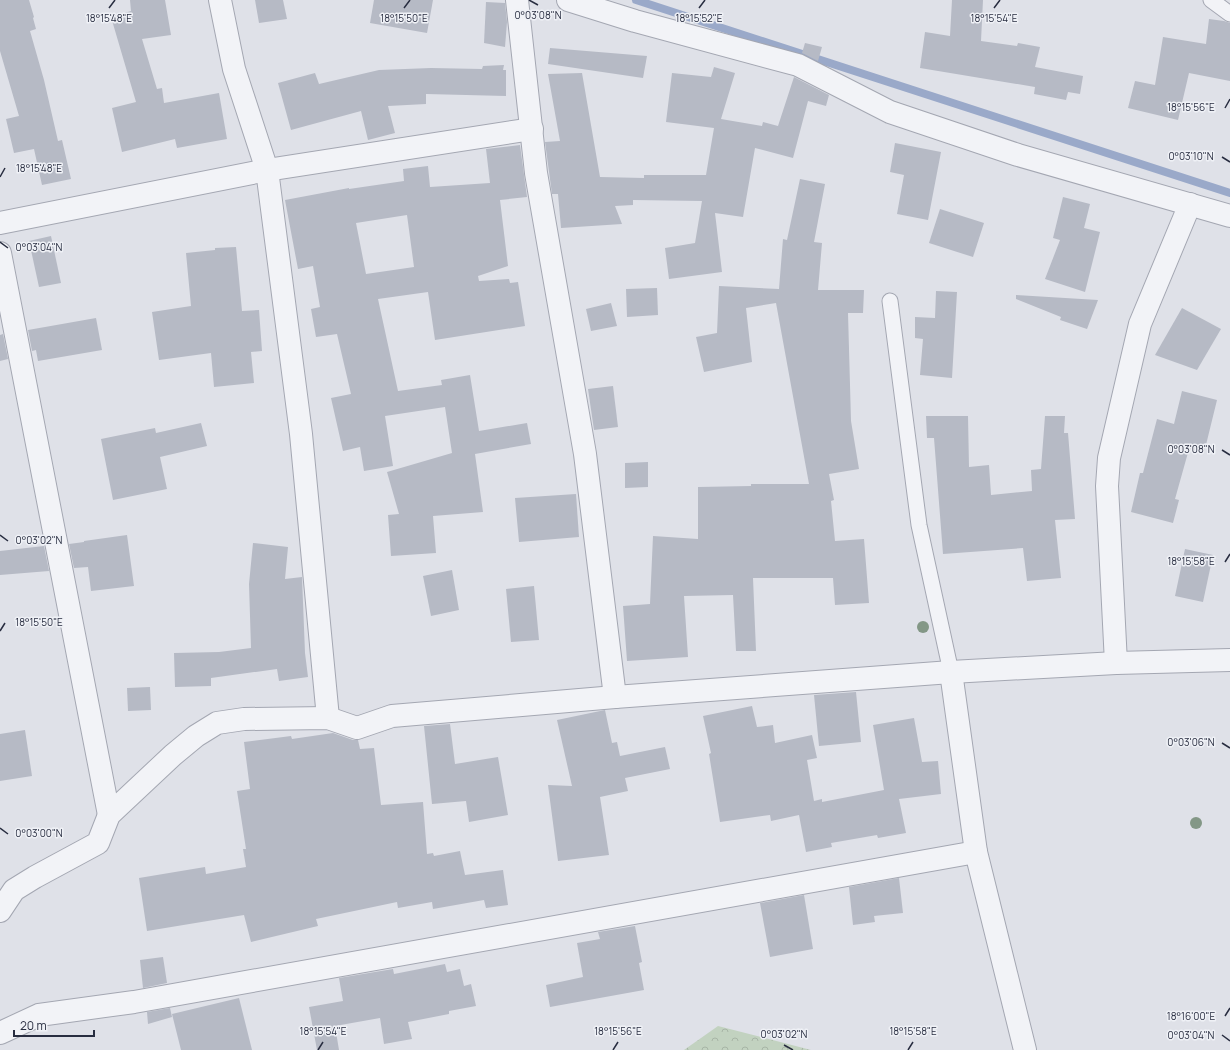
<svg xmlns="http://www.w3.org/2000/svg" width="1230" height="1050" viewBox="0 0 1230 1050" font-family="Manrope,sans-serif">
  <style>
    .forest { fill: url(#forest-crowns) }
    .lines { fill: none; stroke-linecap: round; stroke-linejoin: round }
    .stream { stroke: #9aa9c9; stroke-width: 8 }
    .building { fill: #b6bac5; fill-rule: evenodd }
    .lane-casing { stroke: #a4a7b2; stroke-width: 17 }
    .street-casing { stroke: #a4a7b2; stroke-width: 24 }
    .lane { stroke: #f2f3f7; stroke-width: 15 }
    .street { stroke: #f2f3f7; stroke-width: 22 }
    .tree { fill: #839786 }
    .ticks { fill: none; stroke: #282d40; stroke-width: 1.5 }
    .ticks-label { font-size: 10px; text-anchor: middle; fill: #282d40; stroke: #eff1f6; stroke-width: 3; stroke-linejoin: round; paint-order: stroke }
  </style>
  <defs>
    <pattern id="forest-crowns" width="20" height="18" patternUnits="userSpaceOnUse"><rect width="20" height="18" fill="#c2d2c0"/><path d="M2 6a3 3 0 1 1 6 0M12 15a3 3 0 1 1 6 0" fill="none" stroke="#a7b5a6"/></pattern>
  </defs>
  <rect width="100%" height="100%" fill="#dfe1e8"/>
  <!-- forest -->
  <path class="forest" d="M718 1026 811 1050H684Z"/>
  <g class="lines">
    <!-- stream -->
    <path class="stream" d="M636 0 1230 193"/>
  </g>
  <!-- building -->
  <g class="building">
    <path d="M0 0H29L34 17 33 18 36 29 30 31 44 80 58 141 62 140 71 179 42 185 34 149 14 153 6 119 19 116 0 51Z"/>
    <path d="M130 0H165L171 35 142 39 157 89 162 88 164 103 219 93 227 139 177 148 175 139 122 152 112 108 136 102 111 17 131 11Z"/>
    <path d="M255 0H283L287 19 259 23Z"/>
    <path d="M374 0H433L427 33 370 23Z"/>
    <path d="M952 0H983L981 41 1017 46 1018 43 1040 47 1035 67 1083 76 1080 94 1068 92 1066 100 1034 94 1035 87 920 68 925 32 950 36Z"/>
    <path d="M486 2 505 3 507 22 505 47 484 43Z"/>
    <path d="M1209 19 1224 21 1230 23V81L1189 73 1178 120 1128 108 1135 81 1155 85 1163 37 1206 44Z"/>
    <path d="M805 43 822 47 818 61 802 53Z"/>
    <path d="M550 48 647 56 643 78 548 64Z"/>
    <path d="M504 65 503 70H506V96L426 94V104L388 106 395 133 368 140 361 111 291 130 278 83 315 73 319 84 379 70 431 68 482 69 483 66Z"/>
    <path d="M714 67 735 73 721 119 762 126 763 122 778 126 794 77 829 95 826 106 808 101 793 158 755 148 743 217 715 213 722 272 669 279 665 248 695 243 702 201 633 200V205L615 206 622 224 561 228 558 194H552L545 142 560 141 548 74 582 73 600 177 644 178V175H706L714 128 666 122 672 73 711 77Z"/>
    <path d="M895 143 941 152 928 220 897 214 904 175 890 172Z"/>
    <path d="M520 145 527 197 500 200 508 266 478 276 479 281 509 279 510 283 518 282 525 326 435 340 428 292 378 299 398 391 442 385 441 380 470 375 479 431 527 423 531 444 475 454 483 512 433 516 436 553 391 556 388 515 399 514 387 472 452 453 445 407 385 416 393 466 364 471 360 447 343 451 331 398 351 394 337 334 316 337 311 309 320 307 313 266 298 269 285 200 349 188V189L404 181 403 169 428 166 430 187 490 183 486 149ZM407 215 414 267 366 274 356 223Z"/>
    <path d="M800 179 825 184 814 242 822 243 818 290H864L863 313H848L851 421 859 469 829 474 834 500 831 501 835 541 864 539 869 603 835 605 833 578H753L756 651H736L733 595 684 596 688 657 627 661 623 606 650 604 653 536 698 539V487L751 486V484H809L776 303 746 308 752 362 704 372 696 337 717 333 719 286 779 289 783 239 787 240Z"/>
    <path d="M1063 197 1090 204 1084 228 1100 232 1085 292 1045 279 1060 240 1053 238Z"/>
    <path d="M940 209 984 223 973 257 929 243Z"/>
    <path d="M51 236 61 283 39 287 29 241Z"/>
    <path d="M236 247 242 311 259 310 262 351 251 352 254 383 214 387 211 353 159 360 152 312 191 306 186 253 215 250V248Z"/>
    <path d="M657 288 658 315 627 317 626 289Z"/>
    <path d="M936 291 957 292 952 378 920 375 923 339 915 338V317L935 318Z"/>
    <path d="M1016 295 1098 300 1087 329 1060 320 1061 317 1016 299Z"/>
    <path d="M611 303 617 326 591 331 586 309Z"/>
    <path d="M1182 308 1221 329 1197 370 1155 355Z"/>
    <path d="M96 318 102 350 38 361 36 350 32 351 28 330Z"/>
    <path d="M3 334 8 359 0 361V335Z"/>
    <path d="M613 386 618 427 594 430 588 389Z"/>
    <path d="M1182 391 1217 400 1204 453 1189 449 1175 499 1179 500 1173 523 1131 512 1140 473H1143L1157 419 1174 424Z"/>
    <path d="M926 416H968L969 467 989 465 991 495 1032 491 1031 470 1041 469 1045 416H1065L1064 433H1068L1075 519 1055 520 1061 578 1027 581 1023 548 943 554 934 438H927Z"/>
    <path d="M201 423 207 446 160 457 167 489 113 500 101 439 155 428 156 433Z"/>
    <path d="M648 462V487L625 488V463Z"/>
    <path d="M576 494 579 537 519 542 515 498Z"/>
    <path d="M127 535 134 586 91 591 88 567 74 568 69 544 84 542V541Z"/>
    <path d="M253 543 288 547 285 579 302 577 305 653 308 677 279 681 277 669 211 678V686L175 687 174 653 219 652 251 648 249 584Z"/>
    <path d="M44 546 49 571 0 575V551Z"/>
    <path d="M1185 549 1213 555 1203 602 1175 596Z"/>
    <path d="M452 570 459 610 431 616 423 576Z"/>
    <path d="M534 586 539 640 511 642 506 589Z"/>
    <path d="M150 687 151 710 128 711 127 688Z"/>
    <path d="M856 692 861 742 819 746 814 695Z"/>
    <path d="M752 706 757 727 773 725 775 743 812 735 817 758 807 760 814 801 822 799V802L884 790 873 725 914 718 922 762 938 761 941 794 899 799 906 833 878 838 877 835 831 843 832 847 806 852 799 815 771 821 770 815 720 822 709 754 711 753 703 716Z"/>
    <path d="M605 710 612 743 617 742 620 756 665 747 670 769 625 778 628 791 600 797 609 855 558 861 548 785 572 786 557 720Z"/>
    <path d="M450 724 455 764 498 757 508 815 469 822 466 801 432 804 424 726Z"/>
    <path d="M25 730 32 776 0 781V734Z"/>
    <path d="M333 733 353 740H358L360 749 374 748 381 805 423 802 427 854 433 853 434 856 460 851 465 875 503 870 508 905 486 908 484 900 433 909 432 902 398 908 397 902 316 919 318 926 251 942 244 915 147 931 139 878 205 867 206 874 246 867 243 849H246L237 791 250 789 244 742 291 736 292 739Z"/>
    <path d="M899 878 903 913 874 916 875 922 853 925 849 887Z"/>
    <path d="M804 895 813 949 770 957 760 903Z"/>
    <path d="M635 926 642 962 639 963 644 990 550 1007 546 985 583 977 577 943 600 939 598 932Z"/>
    <path d="M163 957 167 983 143 988 140 960Z"/>
    <path d="M445 964 447 972 460 969 464 986 471 984 476 1006 449 1011V1014L408 1022 412 1039 384 1044 380 1018 335 1026 339 1050H317L309 1007 343 1001 339 978 393 969 394 974Z"/>
    <path d="M239 998 252 1050H181L172 1014Z"/>
    <path d="M170 1008 172 1017 148 1024 147 1012Z"/>
  </g>
  <g class="lines">
    <defs>
      <g id="lane">
        <path d="M1211 0 1230 14"/>
        <path d="M890 301 919 525 951 672"/>
      </g>
      <g id="street">
        <path d="M220 0 234 69 267 170 301 434 328 718"/>
        <path d="M517 0 536 173 585 454 615 697"/>
        <path d="M568 0 635 21 798 65 890 112 1018 155 1230 216"/>
        <path d="M0 223 267 170 532 129"/>
        <path d="M0 253 109 815"/>
        <path d="M1116 663 1107 486 1109 458 1140 324 1190 204"/>
        <path d="M951 672 976 852 1025 1050"/>
        <path d="M0 911 14 890 35 877 98 843 109 815 173 755 196 736 217 723 244 719 328 718 357 728 392 716 615 697 951 672 1116 663 1230 660"/>
        <path d="M0 1033 39 1015 134 1002 976 852"/>
      </g>
    </defs>
    <!-- lane casing -->
    <use href="#lane" class="lane-casing"/>
    <!-- street casing -->
    <use href="#street" class="street-casing"/>
    <!-- lane -->
    <use href="#lane" class="lane"/>
    <!-- street -->
    <use href="#street" class="street"/>
  </g>
  <!-- trees -->
  <g class="tree">
    <circle cx="923" cy="627" r="6"/>
    <circle cx="1196" cy="823" r="6"/>
  </g>
  <!-- ticks -->
  <path class="ticks" d="M529 0 538 5M109 8 115 0M404 8 410 0M699 8 705 0M994 8 1000 0M1225 108 1230 99M1222 157 1230 162M0 177 5 168M0 242 8 248M1222 450 1230 455M0 535 8 541M1225 562 1230 554M0 631 5 623M1222 743 1230 748M0 828 8 834M1225 1016 1230 1008M1222 1035 1230 1041M784 1045 793 1050M318 1050 323 1042M613 1050 618 1042M908 1050 913 1042"/>
  <g class="ticks-label">
    <text x="538" y="19">0°03'08"N</text>
    <text x="109" y="22">18°15'48"E</text>
    <text x="699" y="22">18°15'52"E</text>
    <text x="994" y="22">18°15'54"E</text>
    <text x="404" y="22">18°15'50"E</text>
    <text x="1191" y="111">18°15'56"E</text>
    <text x="1191" y="160">0°03'10"N</text>
    <text x="39" y="172">18°15'48"E</text>
    <text x="39" y="251">0°03'04"N</text>
    <text x="1191" y="453">0°03'08"N</text>
    <text x="39" y="544">0°03'02"N</text>
    <text x="1191" y="565">18°15'58"E</text>
    <text x="39" y="626">18°15'50"E</text>
    <text x="1191" y="746">0°03'06"N</text>
    <text x="39" y="837">0°03'00"N</text>
    <text x="1191" y="1020">18°16'00"E</text>
    <text x="323" y="1035">18°15'54"E</text>
    <text x="618" y="1035">18°15'56"E</text>
    <text x="913" y="1035">18°15'58"E</text>
    <text x="784" y="1038">0°03'02"N</text>
    <text x="1191" y="1039">0°03'04"N</text>
  </g>
  <!-- scale -->
  <path d="M14 1030v6h80v-6" fill="none" stroke="#282d40" stroke-width="2"/>
  <text x="20" y="1030" font-size="12" fill="#282d40" stroke="#eff1f6" stroke-width="3" paint-order="stroke">20 m</text>
</svg>
